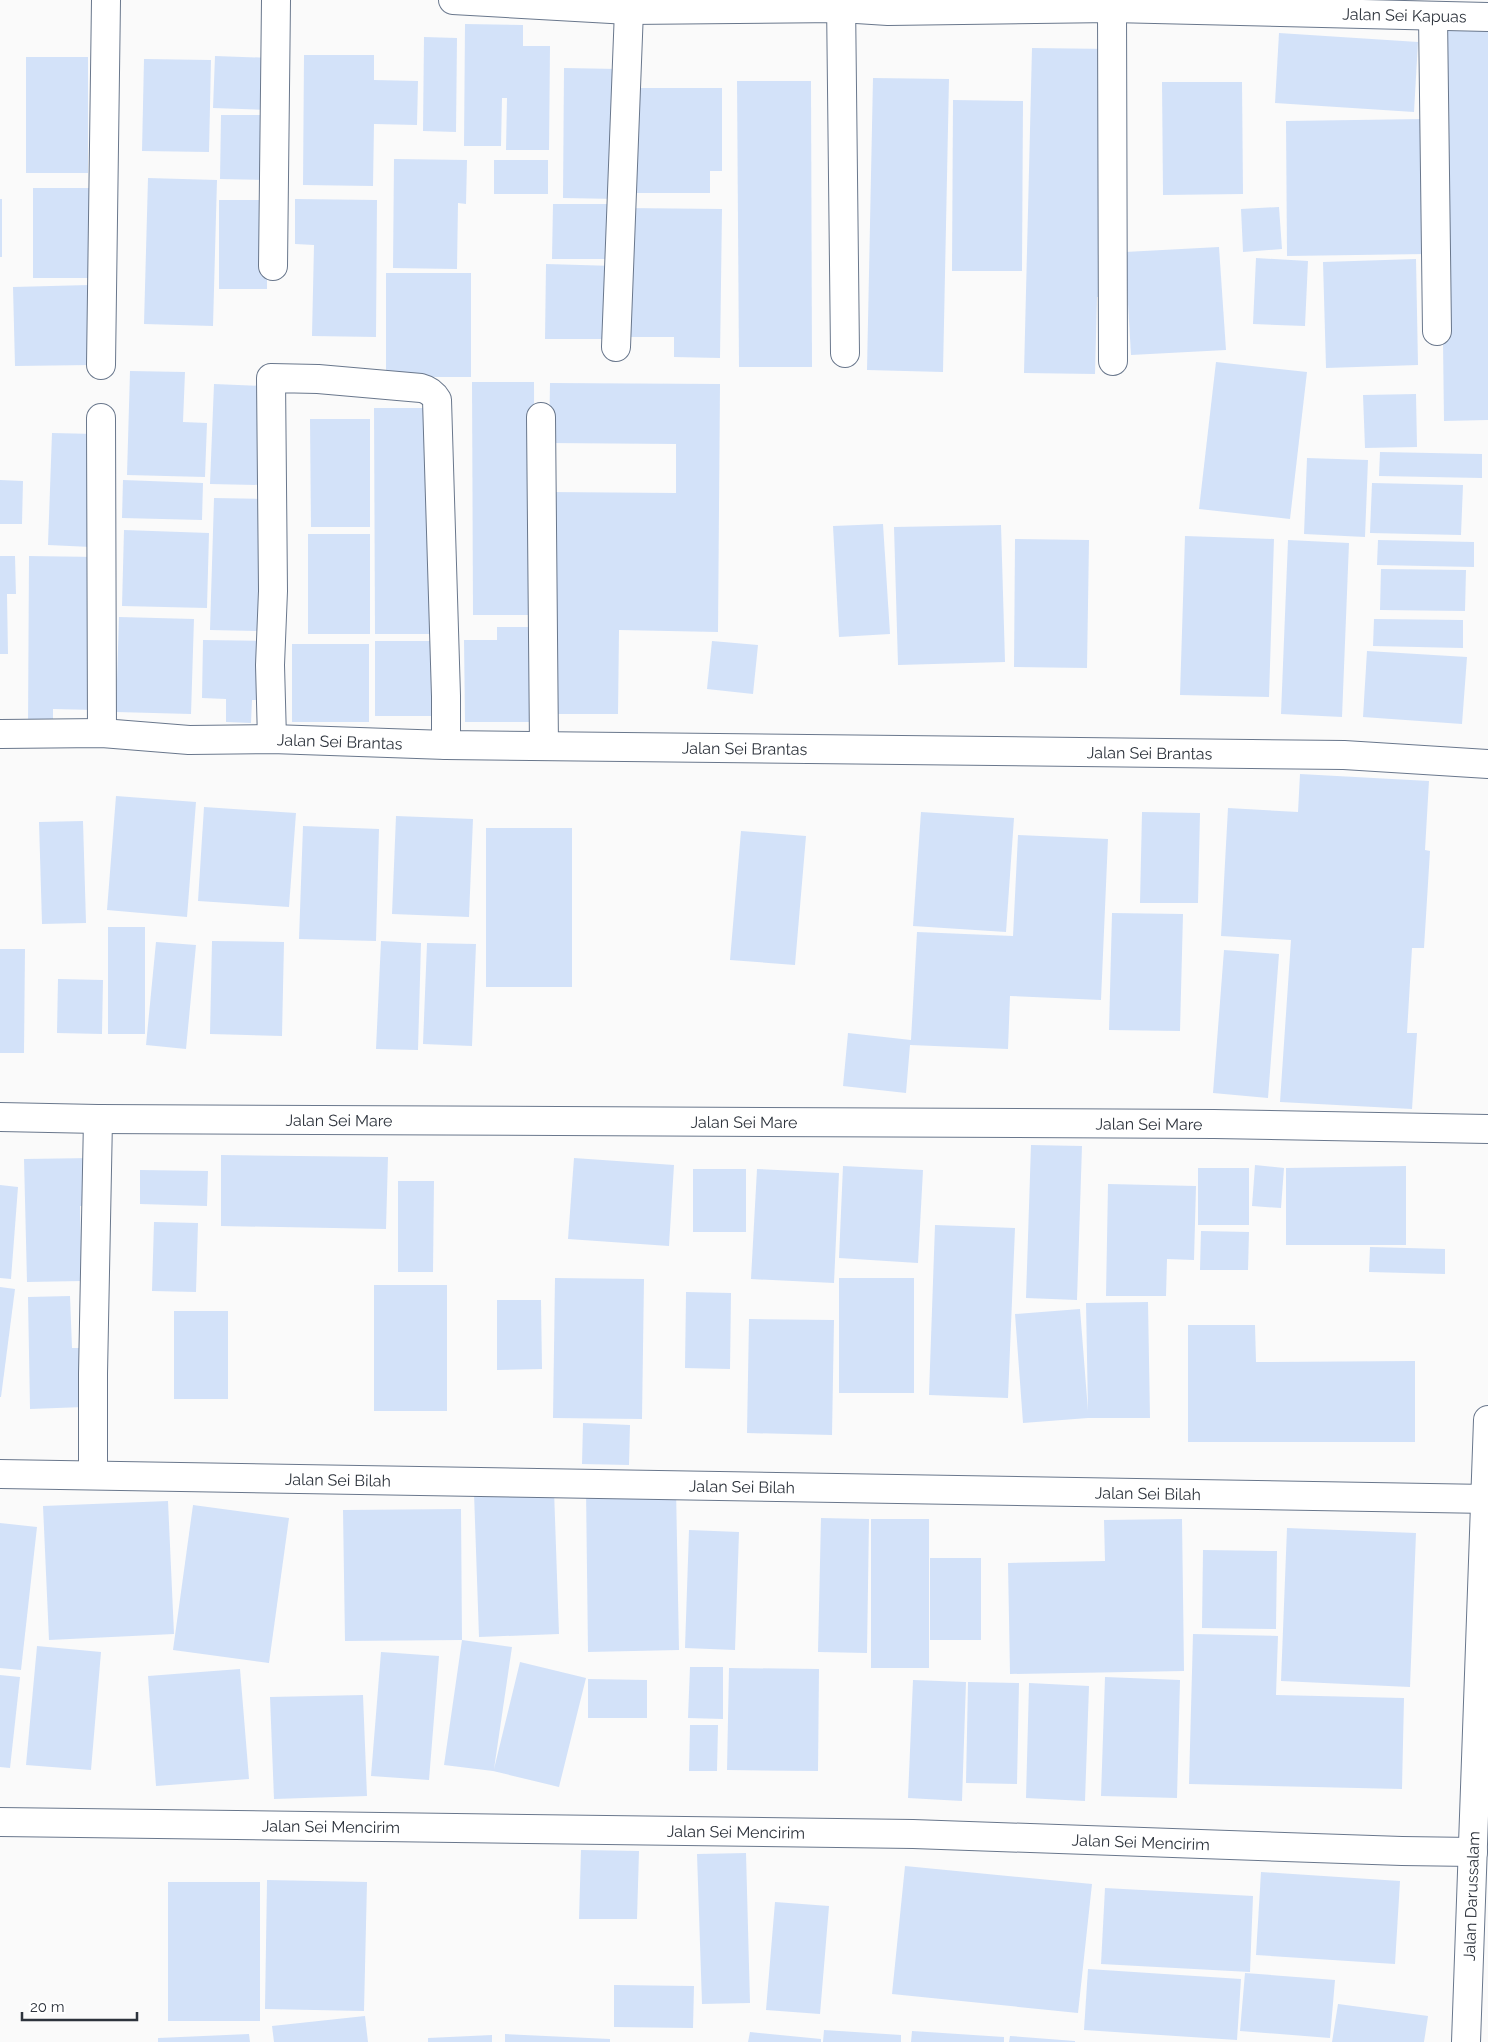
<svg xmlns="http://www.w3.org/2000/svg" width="1488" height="2042" viewBox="0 0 1488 2042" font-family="Raleway,sans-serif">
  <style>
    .building { fill: #d3e2f9 }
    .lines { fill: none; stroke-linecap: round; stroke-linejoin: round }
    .minor-casing { stroke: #69778c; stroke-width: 30 }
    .minor { stroke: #fff; stroke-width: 28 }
    .labels { text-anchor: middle; stroke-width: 4; stroke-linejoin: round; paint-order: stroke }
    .street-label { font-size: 16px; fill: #2d333c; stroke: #fff }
  </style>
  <rect width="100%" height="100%" fill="#fafafa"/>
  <!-- building -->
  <g class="building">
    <path d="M465 24 523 25V46H550L549 150H506L507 98H502L501 146H464Z"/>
    <path d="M1439 26H1488V420L1444 421Z"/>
    <path d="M1279 33 1418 42 1414 112 1275 103Z"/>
    <path d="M424 37 457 38 456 132 423 131Z"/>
    <path d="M1032 48 1112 49 1106 297H1097L1095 374 1024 373Z"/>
    <path d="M304 55H374V80L418 81 417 125 374 124 373 186 303 185Z"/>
    <path d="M215 56 272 58 270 110 213 108Z"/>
    <rect x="26" y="57" width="62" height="116"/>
    <path d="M144 59 211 60 209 152 142 151Z"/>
    <path d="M564 68 619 69 618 199 563 198Z"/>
    <path d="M873 78 949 79 943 372 867 370Z"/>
    <path d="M737 81H811L812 367H739Z"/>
    <path d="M1162 82H1242L1243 194 1163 195Z"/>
    <path d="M629 88H722V171H710V193H628Z"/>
    <path d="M953 100 1023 101 1022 271H952Z"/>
    <path d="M221 115H267L266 180 220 179Z"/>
    <path d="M1424 119 1426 254 1287 256 1286 121Z"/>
    <path d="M394 159 467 160 466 204 458 203 457 269 393 268Z"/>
    <rect x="494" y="160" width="54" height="34"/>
    <path d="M148 178 217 180 213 326 144 324Z"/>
    <rect x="33" y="188" width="60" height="90"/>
    <rect x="0" y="199" width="2" height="58"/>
    <path d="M295 199 377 200 376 337 312 336 314 245 295 244Z"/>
    <rect x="219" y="200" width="48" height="89"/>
    <path d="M553 204H616V259H552Z"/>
    <path d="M1279 207 1282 249 1243 252 1241 209Z"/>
    <path d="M625 208 722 209 720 358 674 357V337H624Z"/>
    <path d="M1219 247 1226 350 1131 355 1125 252Z"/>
    <path d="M1256 258 1308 261 1305 326 1253 324Z"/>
    <path d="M1416 259 1418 365 1326 368 1323 262Z"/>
    <path d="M546 264 615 266 614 339H545Z"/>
    <rect x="386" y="273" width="85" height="104"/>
    <path d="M89 285 91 365 15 366 13 287Z"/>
    <path d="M1216 362 1307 372 1290 519 1199 509Z"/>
    <path d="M130 371 185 372 183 422 207 423 205 477 127 475Z"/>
    <path d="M472 382H534L535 615H473Z"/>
    <path d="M550 383 720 384 718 632 619 630 618 714H547L549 492 676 493V444L549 443Z"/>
    <path d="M214 384 265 386 262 485 210 484Z"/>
    <path d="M1416 394 1417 447 1365 448 1363 395Z"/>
    <path d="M374 408H434V634H375Z"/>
    <path d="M310 419H370V527H311Z"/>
    <path d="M52 433 96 434 91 547 48 545Z"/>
    <path d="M1380 452 1482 454V478L1379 476Z"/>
    <path d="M1307 458 1368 460 1365 537 1304 534Z"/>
    <path d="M0 480 23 481 22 524H0Z"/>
    <path d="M123 480 203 483 202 520 122 518Z"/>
    <path d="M1372 483 1463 485 1461 535 1370 533Z"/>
    <path d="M214 498 265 499 261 631 210 630Z"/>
    <path d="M883 524 890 634 839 637 833 526Z"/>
    <path d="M1001 525 1005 662 898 665 894 527Z"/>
    <path d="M124 530 209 533 207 608 122 606Z"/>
    <rect x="308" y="534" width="62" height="100"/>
    <path d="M1185 536 1274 539 1269 697 1180 695Z"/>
    <path d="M1015 539 1089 540 1087 668 1014 667Z"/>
    <path d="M1288 540 1349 543 1342 717 1281 714Z"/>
    <path d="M1378 540 1474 542V567L1377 565Z"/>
    <path d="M0 556H15L16 594H7L8 654H0Z"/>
    <path d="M29 556 98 557 96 710 53 709V725H28Z"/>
    <path d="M1381 569 1466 570 1465 611 1380 610Z"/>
    <path d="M119 617 194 619 191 714 116 712Z"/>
    <path d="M1374 619 1463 620V648L1373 646Z"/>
    <path d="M497 627H537V722H465L464 640H497Z"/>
    <path d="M203 640 267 641 265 700H252L251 723 226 722V699L202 698Z"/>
    <rect x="375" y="641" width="59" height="75"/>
    <path d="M712 641 758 645 753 694 707 689Z"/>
    <rect x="292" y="644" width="77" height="78"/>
    <path d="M1367 651 1467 657 1462 724 1363 717Z"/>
    <path d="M1300 774 1429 781 1425 850 1430 851 1424 948H1412L1407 1033H1417L1412 1109 1280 1102 1291 940 1221 936 1228 808 1298 812Z"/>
    <path d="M116 796 196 802 187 917 107 910Z"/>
    <path d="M204 807 296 813 289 907 198 901Z"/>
    <path d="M921 812 1014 818 1006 932 913 926Z"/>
    <path d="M1142 812 1200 813 1198 903H1140Z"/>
    <path d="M396 816 473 819 469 917 392 914Z"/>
    <path d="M83 821 86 923 42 924 39 822Z"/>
    <path d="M303 826 379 829 376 941 299 939Z"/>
    <rect x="486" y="828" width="86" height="159"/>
    <path d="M741 831 806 836 795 965 730 960Z"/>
    <path d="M1018 835 1108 839 1101 1000 1010 996 1008 1049 910 1045 906 1093 843 1086 848 1033 911 1040 917 932 1013 936Z"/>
    <path d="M1112 913 1183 914 1180 1031 1109 1030Z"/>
    <rect x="108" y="927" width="37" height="107"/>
    <path d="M212 941 284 942 282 1036 210 1034Z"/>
    <path d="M381 941 421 943 418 1050 376 1049Z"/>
    <path d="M156 942 196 945 186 1049 146 1045Z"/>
    <path d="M427 943 476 944 472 1046 423 1044Z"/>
    <path d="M0 949H25L24 1053H0Z"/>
    <path d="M1224 950 1279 954 1268 1098 1213 1093Z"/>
    <path d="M58 979 103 980 102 1034 57 1033Z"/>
    <path d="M1031 1145 1082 1146 1077 1300 1026 1298Z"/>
    <path d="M221 1155 388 1157 386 1229 221 1226Z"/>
    <path d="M92 1158 93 1206H80L82 1281 27 1282 24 1159Z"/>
    <path d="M574 1158 674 1165 669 1246 568 1239Z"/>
    <path d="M1255 1165 1284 1168 1281 1208 1252 1206Z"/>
    <path d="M843 1166 923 1170 918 1263 839 1258Z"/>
    <path d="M1406 1166V1245H1286V1168Z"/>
    <rect x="1198" y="1168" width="51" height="57"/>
    <rect x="693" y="1169" width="53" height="63"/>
    <path d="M757 1169 839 1173 834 1283 751 1279Z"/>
    <path d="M140 1170 208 1171 207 1206 140 1204Z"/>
    <path d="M398 1181H434L433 1272H398Z"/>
    <path d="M1108 1184 1196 1186 1194 1260 1167 1259 1166 1296H1106Z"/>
    <path d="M0 1185 18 1187 11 1279 0 1278Z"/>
    <path d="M154 1222 198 1223 196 1292 152 1291Z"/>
    <path d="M935 1225 1015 1228 1008 1398 929 1395Z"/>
    <path d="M1201 1231 1249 1232 1248 1270H1200Z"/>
    <path d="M1370 1247 1445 1249V1274L1369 1272Z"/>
    <path d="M555 1278 644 1279 642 1419 553 1418Z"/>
    <rect x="839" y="1278" width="75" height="115"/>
    <rect x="374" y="1285" width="73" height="126"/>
    <path d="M0 1287 15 1289 1 1397H0Z"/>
    <path d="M686 1292 731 1293 730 1369 685 1368Z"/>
    <path d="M70 1296 72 1348H83L84 1407 30 1409 28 1297Z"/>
    <path d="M497 1300H541L542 1369 497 1370Z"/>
    <path d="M1148 1302 1150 1418H1088L1023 1423 1015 1314 1080 1309 1088 1411 1086 1303Z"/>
    <rect x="174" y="1311" width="54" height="88"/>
    <path d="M749 1319 834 1320 832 1435 747 1433Z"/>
    <path d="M1188 1325H1255L1256 1362 1415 1361V1442H1188Z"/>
    <path d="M583 1423 630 1425 629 1465 582 1464Z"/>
    <path d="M676 1487 679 1650 588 1652 586 1489Z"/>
    <path d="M554 1490 559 1634 479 1637 474 1493Z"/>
    <path d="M168 1501 174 1634 49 1640 43 1506Z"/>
    <path d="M193 1505 289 1518 269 1663 173 1650Z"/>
    <path d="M461 1509 462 1640 512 1647 494 1769 520 1662 586 1678 559 1787 493 1771 444 1765 462 1640 345 1641 343 1510Z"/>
    <path d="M821 1518 869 1519 867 1653 818 1652Z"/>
    <rect x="871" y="1519" width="58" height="149"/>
    <path d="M1182 1519 1184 1671 1010 1674 1008 1563 1105 1561 1104 1520Z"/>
    <path d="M0 1523 37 1527 21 1670 0 1668Z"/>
    <path d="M1287 1528 1416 1533 1410 1687 1281 1681Z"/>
    <path d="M689 1530 739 1532 735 1650 685 1648Z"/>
    <path d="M1203 1550 1277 1551 1276 1629 1202 1628Z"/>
    <rect x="930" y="1558" width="51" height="82"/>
    <path d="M1193 1634 1278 1636 1276 1695 1404 1698 1402 1789 1189 1784Z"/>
    <path d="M37 1646 101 1652 91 1770 26 1765Z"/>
    <path d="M381 1652 439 1656 429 1780 371 1776Z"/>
    <path d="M690 1667H723V1719L688 1718Z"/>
    <path d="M729 1668 819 1669 818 1771 727 1770Z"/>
    <path d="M240 1669 249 1779 156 1786 148 1676Z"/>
    <path d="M0 1675 20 1677 10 1768 0 1767Z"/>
    <path d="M1105 1677 1180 1680 1177 1798 1101 1796Z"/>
    <path d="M588 1679 647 1680V1718H588Z"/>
    <path d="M913 1680 966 1682 962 1801 908 1798Z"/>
    <path d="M968 1682 1019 1683 1017 1784 966 1783Z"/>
    <path d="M1029 1683 1089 1686 1085 1801 1026 1798Z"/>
    <path d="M363 1695 367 1796 274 1799 270 1697Z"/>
    <path d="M690 1725H718L717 1771H689Z"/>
    <path d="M581 1850 639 1851 637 1919H579Z"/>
    <path d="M746 1853 750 2003 702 2004 697 1854Z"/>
    <path d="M905 1866 1092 1884 1078 2013 892 1994Z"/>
    <path d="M1261 1872 1400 1881 1395 1964 1256 1955Z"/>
    <path d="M267 1880 367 1882 364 2011 265 2009Z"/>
    <rect x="168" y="1882" width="92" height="139"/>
    <path d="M1105 1888 1253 1896 1250 1972 1101 1964Z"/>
    <path d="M775 1902 829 1906 820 2014 766 2010Z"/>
    <path d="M1088 1969 1241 1979 1237 2040 1084 2030Z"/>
    <path d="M1245 1973 1335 1980 1330 2038 1240 2031Z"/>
    <path d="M614 1985 694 1986 693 2028 614 2027Z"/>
    <path d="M1338 2004 1428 2016 1424 2042H1332Z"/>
    <path d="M365 2016 368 2042H274L272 2026Z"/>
    <path d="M824 2030 901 2035V2042H823Z"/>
    <path d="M912 2031 1004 2037V2042H911Z"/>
    <path d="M750 2032 821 2039V2042H748Z"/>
    <path d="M249 2034 250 2042H158V2038Z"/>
    <path d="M505 2034 610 2039V2042H505Z"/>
    <path d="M492 2035V2042H428V2038Z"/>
    <path d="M1010 2036 1075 2041V2042H1009Z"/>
  </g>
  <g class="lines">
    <defs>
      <g id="minor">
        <path id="s1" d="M453 0 629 10 841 8 888 11 1112 8 1488 17"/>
        <path d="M841 0 845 353"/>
        <path d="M1112 8 1113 361"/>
        <path d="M1433 16 1437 331"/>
        <path d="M273 266 276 0"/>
        <path d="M616 347 629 10"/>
        <path d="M101 365 106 0"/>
        <path d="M541 417 544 746"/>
        <path d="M101 418 102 733"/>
        <path id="s2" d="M0 734 102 733 189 740 272 739 446 745 1344 755 1488 764"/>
        <path d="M272 739 270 665 273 591 271 378 318 379 421 388C429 390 433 393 437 400L446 696V745"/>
        <path id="s3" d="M0 1117 98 1119 1214 1124 1488 1129"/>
        <path id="s4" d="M0 1474 1488 1499"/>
        <path d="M93 1475V1374L98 1119"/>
        <path id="s5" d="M0 1822 913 1834 1402 1851 1473 1852"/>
        <path id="s6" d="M1466 2042 1488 1420"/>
      </g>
    </defs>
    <!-- minor casing -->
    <use href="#minor" class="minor-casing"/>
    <!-- minor -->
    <use href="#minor" class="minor"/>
  </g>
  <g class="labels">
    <!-- street labels -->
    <g class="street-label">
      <text dy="6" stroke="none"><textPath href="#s1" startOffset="952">Jalan Sei Kapuas</textPath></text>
      <text dy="6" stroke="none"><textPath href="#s2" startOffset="340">Jalan Sei Brantas</textPath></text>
      <text dy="6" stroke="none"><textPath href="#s2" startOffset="745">Jalan Sei Brantas</textPath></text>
      <text dy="6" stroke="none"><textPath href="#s2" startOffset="1150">Jalan Sei Brantas</textPath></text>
      <text dy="6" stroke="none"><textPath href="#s3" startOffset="339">Jalan Sei Mare</textPath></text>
      <text dy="6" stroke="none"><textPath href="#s3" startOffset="744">Jalan Sei Mare</textPath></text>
      <text dy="6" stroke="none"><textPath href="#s3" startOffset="1149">Jalan Sei Mare</textPath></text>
      <text dy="6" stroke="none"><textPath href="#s4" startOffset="338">Jalan Sei Bilah</textPath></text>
      <text dy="6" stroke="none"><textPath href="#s4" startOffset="742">Jalan Sei Bilah</textPath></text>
      <text dy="6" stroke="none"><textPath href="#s4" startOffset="1148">Jalan Sei Bilah</textPath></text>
      <text dy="6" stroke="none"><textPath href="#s5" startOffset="331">Jalan Sei Mencirim</textPath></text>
      <text dy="6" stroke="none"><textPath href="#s5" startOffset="736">Jalan Sei Mencirim</textPath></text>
      <text dy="6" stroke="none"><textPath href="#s5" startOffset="1141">Jalan Sei Mencirim</textPath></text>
      <text dy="6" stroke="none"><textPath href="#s6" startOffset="146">Jalan Darussalam</textPath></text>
    </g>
  </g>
  <!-- scale -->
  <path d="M22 2012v8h115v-8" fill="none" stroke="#2d333c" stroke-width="2.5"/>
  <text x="30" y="2012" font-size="15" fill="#2d333c" stroke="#ffffff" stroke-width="4" paint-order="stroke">20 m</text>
</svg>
